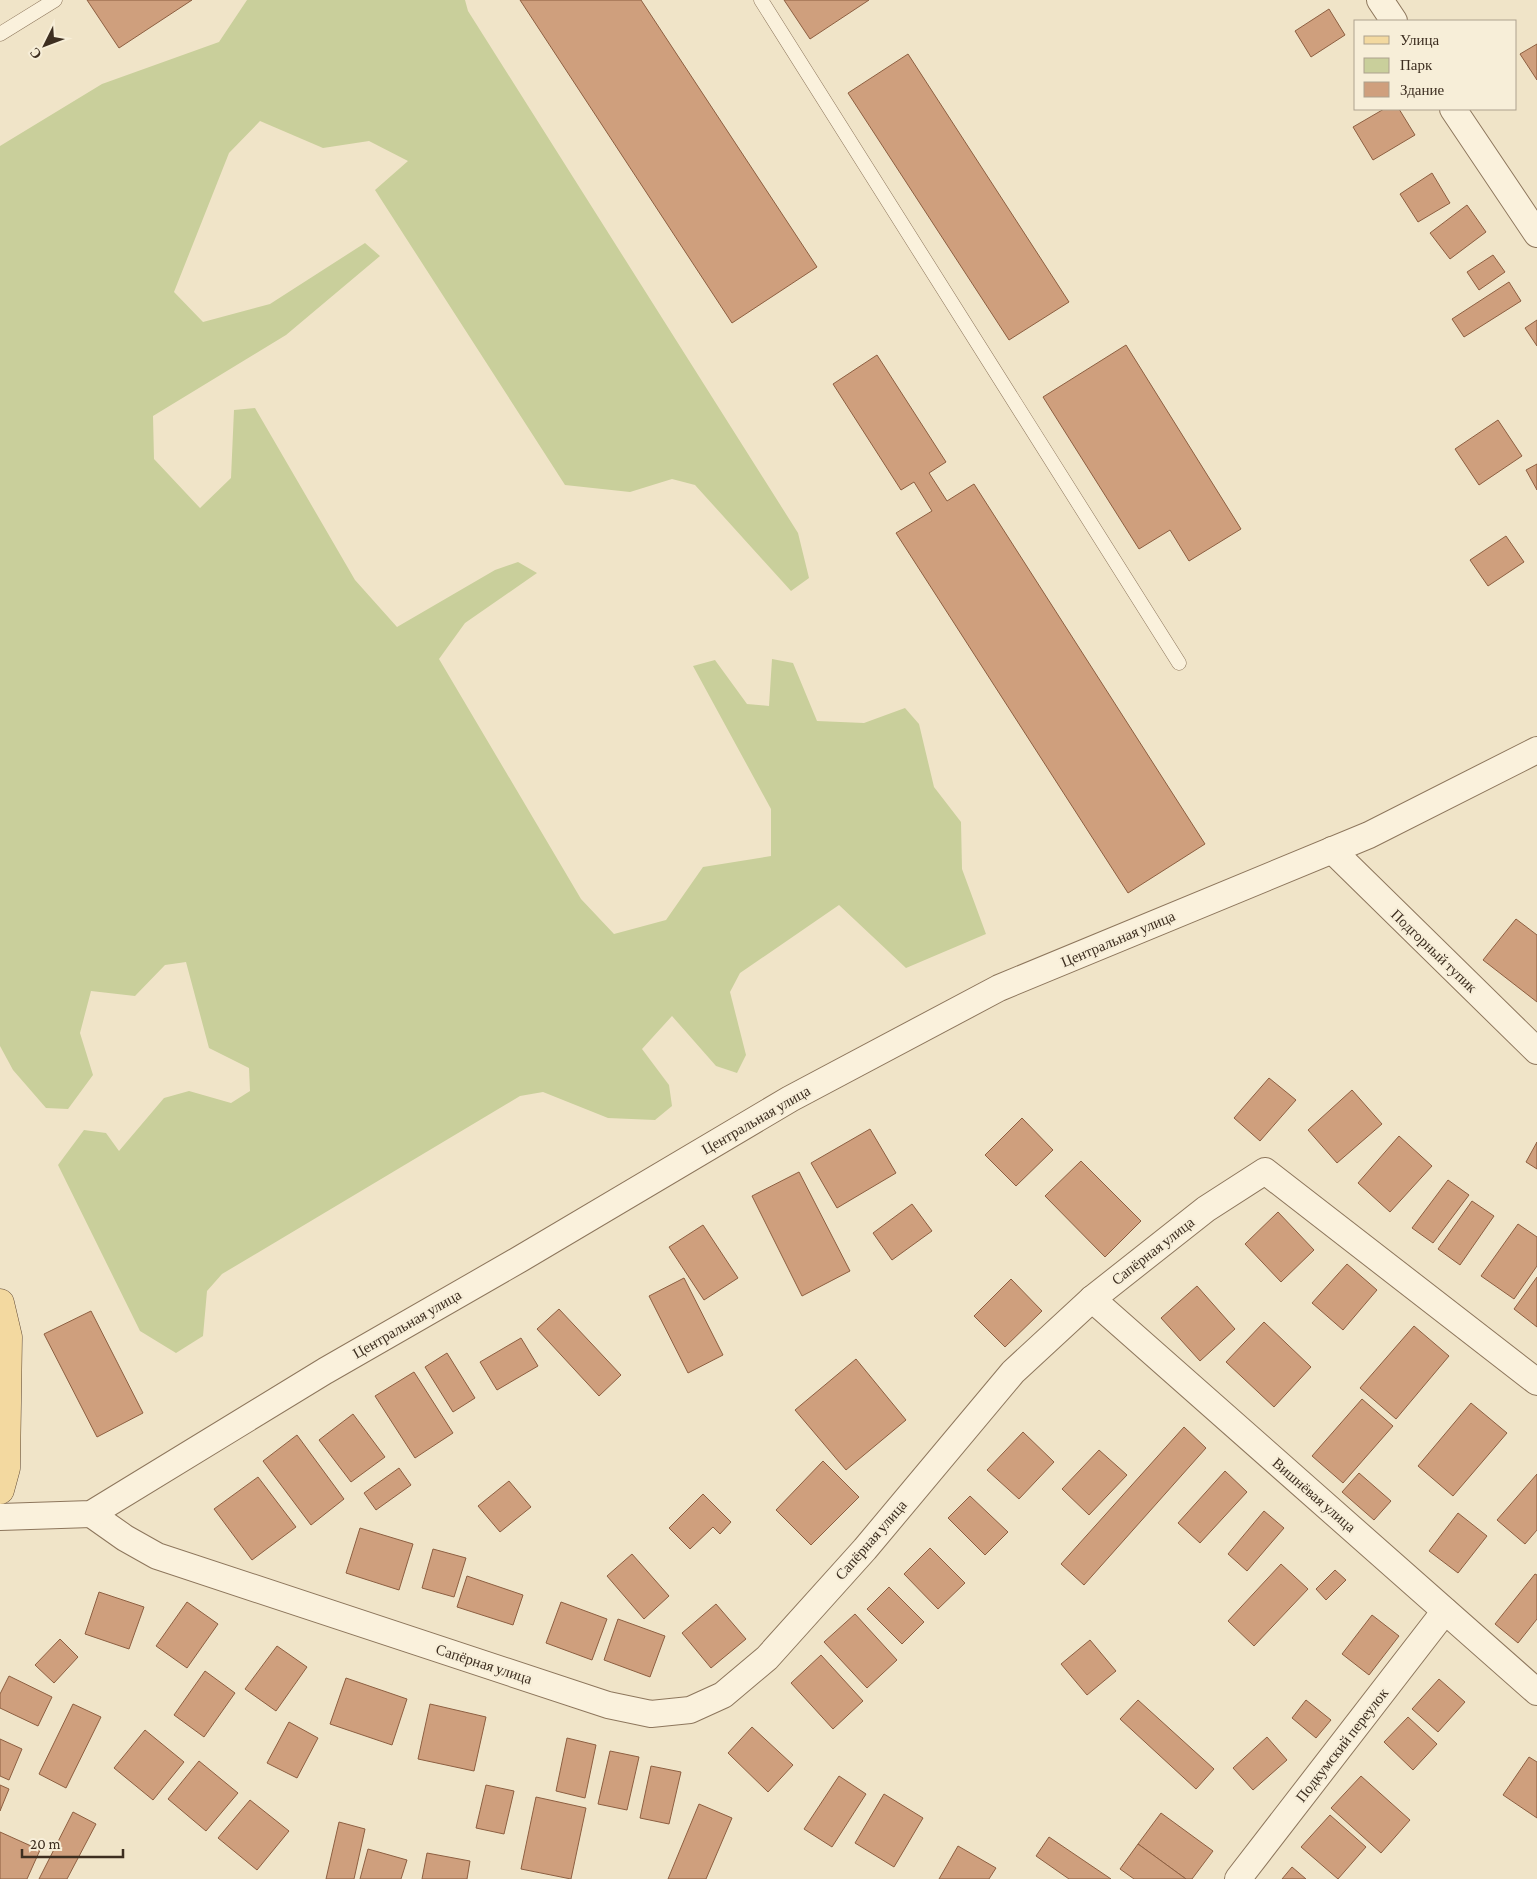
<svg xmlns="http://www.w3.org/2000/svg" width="1537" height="1879" viewBox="0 0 1537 1879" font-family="'Crimson Pro',serif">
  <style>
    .green { fill: #c9cf9b }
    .building { fill: #cf9f7d; stroke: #8d5f41 }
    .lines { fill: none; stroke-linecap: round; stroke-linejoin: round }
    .lane-casing { stroke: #8d765c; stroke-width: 15 }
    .street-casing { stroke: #8d765c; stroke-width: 28 }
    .primary-casing { stroke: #5b4430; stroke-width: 29 }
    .lane { stroke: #faf1dc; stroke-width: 14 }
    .street { stroke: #faf1dc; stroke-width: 26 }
    .primary { stroke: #f3d9a0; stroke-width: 28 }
    .labels { text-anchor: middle; stroke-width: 4.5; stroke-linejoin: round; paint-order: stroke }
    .street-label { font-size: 15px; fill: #3d2e20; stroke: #f7eed8 }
  </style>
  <rect width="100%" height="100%" fill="#f0e4c8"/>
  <!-- green -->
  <path class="green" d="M247 0H465L468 11 798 533 809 578 791 591 695 485 672 479 630 492 565 485 375 190 408 161 369 141 323 148 260 121 229 153 174 292 203 322 270 304 365 243 380 256 286 335 153 416 154 459 200 508 231 478 234 410 255 408 355 580 397 627 495 570 518 562 537 573 465 623 439 659 581 899 614 934 666 920 703 867 771 856V809L693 666 715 660 747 704 769 706 772 659 793 663 817 721 864 723 905 708 919 724 934 787 961 822 962 869 986 934 906 968 839 905 740 973 730 992 746 1055 737 1073 716 1066 672 1016 642 1049 669 1085 672 1106 655 1120 608 1118 543 1092 520 1096 222 1274 207 1291 203 1336 176 1353 140 1331 58 1165 84 1130 106 1133 119 1151 164 1098 189 1091 231 1103 250 1091 249 1068 209 1048 186 962 165 965 135 996 91 991 80 1033 93 1075 68 1109 46 1108 13 1070 0 1046V146L102 84 219 42Z"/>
  <!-- building -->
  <g class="building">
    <path d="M87 0H192L119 48Z"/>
    <path d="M520 0H641L817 267 732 323Z"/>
    <path d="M784 0H869L810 39Z"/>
    <path d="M1329 9 1345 35 1311 57 1295 31Z"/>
    <path d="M1537 44V80L1520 54Z"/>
    <path d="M908 54 1069 302 1009 340 848 93Z"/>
    <path d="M1384 109H1399L1415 135 1373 160 1353 127Z"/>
    <path d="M1432 173 1450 203 1418 222 1400 194Z"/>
    <path d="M1467 205 1486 232 1450 259 1430 233Z"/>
    <path d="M1493 255 1505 272 1479 290 1467 272Z"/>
    <path d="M1509 282 1521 301 1464 337 1452 319Z"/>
    <path d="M1537 320V346L1525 328Z"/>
    <path d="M1126 345 1241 529 1189 561 1170 530 1139 549 1043 397Z"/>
    <path d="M877 355 946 462 929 473 947 501 974 484 1205 844 1128 893 896 533 932 511 914 482 901 490 833 384Z"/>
    <path d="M1498 420 1522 456 1479 485 1455 449Z"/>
    <path d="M1537 464V490L1526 470Z"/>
    <path d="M1506 536 1524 562 1488 586 1470 560Z"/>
    <path d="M1516 919 1537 935V1002L1483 960Z"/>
    <path d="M1269 1078 1296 1100 1260 1141 1234 1118Z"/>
    <path d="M1352 1090 1382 1124 1337 1163 1308 1130Z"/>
    <path d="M1022 1118 1053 1150 1016 1186 985 1155Z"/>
    <path d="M870 1129 896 1173 837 1208 811 1163Z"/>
    <path d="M1399 1136 1432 1166 1390 1212 1358 1183Z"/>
    <path d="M1537 1142V1169L1526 1162Z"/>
    <path d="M1081 1161 1141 1221 1105 1257 1045 1196Z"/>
    <path d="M799 1172 850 1271 802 1296 752 1196Z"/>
    <path d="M1448 1180 1469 1195 1433 1243 1412 1228Z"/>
    <path d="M1472 1201 1494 1216 1460 1265 1438 1249Z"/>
    <path d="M912 1204 932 1231 892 1260 873 1233Z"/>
    <path d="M1278 1212 1314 1250 1281 1282 1245 1244Z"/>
    <path d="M1518 1224 1537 1237V1266L1514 1299 1481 1276Z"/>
    <path d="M703 1225 738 1278 704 1300 669 1247Z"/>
    <path d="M1347 1264 1377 1290 1343 1330 1312 1303Z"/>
    <path d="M1537 1277V1327L1514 1309Z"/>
    <path d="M684 1278 723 1355 688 1373 649 1296Z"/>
    <path d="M1011 1279 1042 1311 1005 1347 974 1316Z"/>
    <path d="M1197 1286 1235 1329 1200 1361 1161 1318Z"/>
    <path d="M559 1309 621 1375 599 1396 537 1329Z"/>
    <path d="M91 1311 143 1413 97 1437 44 1334Z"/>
    <path d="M1264 1322 1311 1367 1274 1407 1226 1362Z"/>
    <path d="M1414 1326 1449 1356 1396 1419 1360 1388Z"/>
    <path d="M521 1338 538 1366 497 1390 480 1362Z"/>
    <path d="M447 1353 475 1398 453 1412 425 1367Z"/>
    <path d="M856 1359 906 1420 846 1470 795 1410Z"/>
    <path d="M414 1372 453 1433 415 1458 375 1396Z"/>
    <path d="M1362 1399 1393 1426 1343 1483 1312 1456Z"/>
    <path d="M1471 1403 1507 1433 1453 1496 1418 1466Z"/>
    <path d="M353 1414 385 1457 351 1482 319 1440Z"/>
    <path d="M1184 1427 1206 1448 1084 1585 1061 1564Z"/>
    <path d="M1023 1432 1054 1462 1019 1499 987 1470Z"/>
    <path d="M297 1435 344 1499 311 1525 263 1461Z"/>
    <path d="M1099 1450 1127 1475 1089 1515 1062 1489Z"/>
    <path d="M823 1461 859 1497 811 1545 776 1510Z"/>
    <path d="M399 1468 411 1485 376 1510 364 1493Z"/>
    <path d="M1225 1471 1247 1492 1200 1543 1178 1523Z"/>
    <path d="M1359 1473 1391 1501 1374 1520 1342 1492Z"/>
    <path d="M1537 1474V1530L1525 1544 1497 1520Z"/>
    <path d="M258 1477 296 1527 252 1560 214 1509Z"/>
    <path d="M509 1481 531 1507 500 1532 478 1506Z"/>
    <path d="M703 1494 731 1522 720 1534 713 1527 690 1549 669 1528Z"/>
    <path d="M970 1496 1008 1532 985 1555 948 1518Z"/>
    <path d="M1264 1511 1284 1528 1247 1571 1228 1554Z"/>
    <path d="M1458 1513 1487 1536 1458 1573 1429 1551Z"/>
    <path d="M360 1528 413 1544 399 1590 346 1573Z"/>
    <path d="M930 1548 965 1583 938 1609 904 1574Z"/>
    <path d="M433 1549 466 1558 454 1597 422 1588Z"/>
    <path d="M632 1554 669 1596 644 1619 607 1576Z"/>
    <path d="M1281 1564 1308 1589 1254 1646 1228 1621Z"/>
    <path d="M1335 1570 1346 1580 1326 1600 1316 1589Z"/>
    <path d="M1535 1574 1537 1575V1619L1518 1643 1495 1624Z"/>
    <path d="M467 1576 523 1595 513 1625 457 1607Z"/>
    <path d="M889 1587 924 1622 902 1644 867 1609Z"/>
    <path d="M99 1592 144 1607 129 1649 85 1634Z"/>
    <path d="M187 1602 218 1624 187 1668 156 1646Z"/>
    <path d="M561 1602 607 1619 592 1660 546 1643Z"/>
    <path d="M716 1604 746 1639 711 1668 682 1633Z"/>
    <path d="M855 1614 897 1660 867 1688 824 1642Z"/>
    <path d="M1372 1615 1399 1636 1369 1675 1342 1654Z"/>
    <path d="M618 1619 665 1636 650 1677 604 1660Z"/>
    <path d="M60 1639 78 1657 54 1683 35 1665Z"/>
    <path d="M1090 1640 1116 1671 1087 1695 1061 1664Z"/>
    <path d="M277 1646 307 1667 276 1711 245 1689Z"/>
    <path d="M821 1655 863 1701 833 1729 791 1683Z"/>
    <path d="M205 1671 235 1693 204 1737 174 1715Z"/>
    <path d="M9 1676 52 1697 38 1726 0 1708V1694Z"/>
    <path d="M346 1678 407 1699 392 1745 330 1724Z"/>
    <path d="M1439 1679 1465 1702 1438 1732 1412 1709Z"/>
    <path d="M1138 1700 1214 1769 1196 1789 1120 1719Z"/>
    <path d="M1306 1700 1331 1720 1316 1738 1292 1718Z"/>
    <path d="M73 1704 101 1717 66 1788 39 1774Z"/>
    <path d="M430 1704 486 1717 474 1771 418 1759Z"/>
    <path d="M1408 1717 1437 1744 1413 1770 1384 1742Z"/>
    <path d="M289 1722 318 1738 297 1778 267 1763Z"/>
    <path d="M752 1727 793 1765 768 1792 728 1753Z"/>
    <path d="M145 1730 184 1762 153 1800 114 1768Z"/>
    <path d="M1267 1737 1287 1760 1253 1790 1233 1768Z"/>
    <path d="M567 1738 596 1745 585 1798 556 1791Z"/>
    <path d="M0 1739 22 1749 9 1780 0 1776Z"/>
    <path d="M610 1751 639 1757 627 1810 598 1804Z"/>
    <path d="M1529 1757 1537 1762V1818L1503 1795Z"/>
    <path d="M199 1761 238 1793 206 1831 168 1799Z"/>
    <path d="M651 1766 681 1772 669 1824 640 1818Z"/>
    <path d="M839 1776 866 1794 832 1847 804 1829Z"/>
    <path d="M1361 1776 1410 1820 1381 1853 1331 1808Z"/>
    <path d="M0 1785 9 1789 0 1811Z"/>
    <path d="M486 1785 514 1791 504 1834 476 1828Z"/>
    <path d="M884 1794 923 1818 894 1867 855 1843Z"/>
    <path d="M536 1797 586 1808 571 1879 521 1869Z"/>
    <path d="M250 1800 289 1831 257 1870 218 1838Z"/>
    <path d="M699 1804 732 1818 706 1879H668Z"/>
    <path d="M73 1812 96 1824 67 1879H39Z"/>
    <path d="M1161 1813 1213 1851 1192 1879H1186L1138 1844Z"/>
    <path d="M1330 1815 1366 1847 1338 1879 1301 1847Z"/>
    <path d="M339 1822 365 1829 354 1879H326Z"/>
    <path d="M0 1832 40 1850 27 1879H0Z"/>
    <path d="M1049 1837 1111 1879H1069L1036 1856Z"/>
    <path d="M1138 1844 1186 1879H1134L1120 1869Z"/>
    <path d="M958 1846 996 1868 989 1879H939Z"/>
    <path d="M368 1849 407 1860 401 1879H360Z"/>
    <path d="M427 1853 470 1861 467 1879H422Z"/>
    <path d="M1292 1867 1306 1879H1282Z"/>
  </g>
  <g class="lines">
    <defs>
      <g id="lane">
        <path d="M761 0 1179 663"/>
        <path d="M0 34 55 0"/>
      </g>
      <g id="street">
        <path d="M1380 0 1394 21"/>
        <path d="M1453 109 1537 234"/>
        <path d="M1332 850 1537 1051"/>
        <path d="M1092 1299 1537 1692"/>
        <path d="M91 1514 125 1538 157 1556 608 1705 651 1714 690 1710 723 1695 767 1658 865 1549 1013 1372 1092 1299 1206 1209 1265 1171 1537 1382"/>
        <path d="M0 1517 91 1514 325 1371 520 1259 790 1099 999 988 1369 835 1537 750"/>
        <path d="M1238 1879 1445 1611"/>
      </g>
      <path id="primary" d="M0 1303 8 1337 6 1468 0 1490"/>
    </defs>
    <!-- lane casing -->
    <use href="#lane" class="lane-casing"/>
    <!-- street casing -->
    <use href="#street" class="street-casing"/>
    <!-- primary casing -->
    <use href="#primary" class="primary-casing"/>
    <!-- lane -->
    <use href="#lane" class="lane"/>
    <!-- street -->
    <use href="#street" class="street"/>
    <!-- primary -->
    <use href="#primary" class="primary"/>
  </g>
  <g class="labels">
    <!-- street labels -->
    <g class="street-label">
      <text transform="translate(1118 939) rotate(-23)" y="5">Центральная улица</text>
      <text transform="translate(1434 951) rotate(44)" y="5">Подгорный тупик</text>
      <text transform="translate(756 1120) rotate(-30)" y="5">Центральная улица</text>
      <text transform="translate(1153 1251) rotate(-38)" y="5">Сапёрная улица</text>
      <text transform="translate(407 1324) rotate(-30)" y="5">Центральная улица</text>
      <text transform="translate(1314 1495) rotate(41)" y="5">Вишнёвая улица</text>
      <text transform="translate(871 1540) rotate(-49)" y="5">Сапёрная улица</text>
      <text transform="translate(484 1664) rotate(18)" y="5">Сапёрная улица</text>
      <text transform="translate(1342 1745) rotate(-52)" y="5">Подкумский переулок</text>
    </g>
  </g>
  <!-- legend -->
  <rect x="1354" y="20" width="162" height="90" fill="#f7eed8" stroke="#ada18e"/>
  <rect x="1364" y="36" width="25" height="8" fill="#f3d9a0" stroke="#ada18e"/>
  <text x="1400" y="45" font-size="15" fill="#3d2e20">Улица</text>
  <rect x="1364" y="58" width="25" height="15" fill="#c9cf9b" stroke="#ada18e"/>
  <text x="1400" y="70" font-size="15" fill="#3d2e20">Парк</text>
  <rect x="1364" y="82" width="25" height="15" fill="#cf9f7d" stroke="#ada18e"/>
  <text x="1400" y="95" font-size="15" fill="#3d2e20">Здание</text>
  <!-- north arrow -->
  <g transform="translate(45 45) rotate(228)" stroke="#f7eed8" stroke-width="4" paint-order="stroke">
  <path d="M0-4L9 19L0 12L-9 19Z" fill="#3d2e20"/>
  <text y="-8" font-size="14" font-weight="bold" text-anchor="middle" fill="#3d2e20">С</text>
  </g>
  <!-- scale -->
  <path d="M22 1849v8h101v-8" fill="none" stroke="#3d2e20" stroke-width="2.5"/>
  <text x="30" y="1849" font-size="15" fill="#3d2e20" stroke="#f7eed8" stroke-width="4" paint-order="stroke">20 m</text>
</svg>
